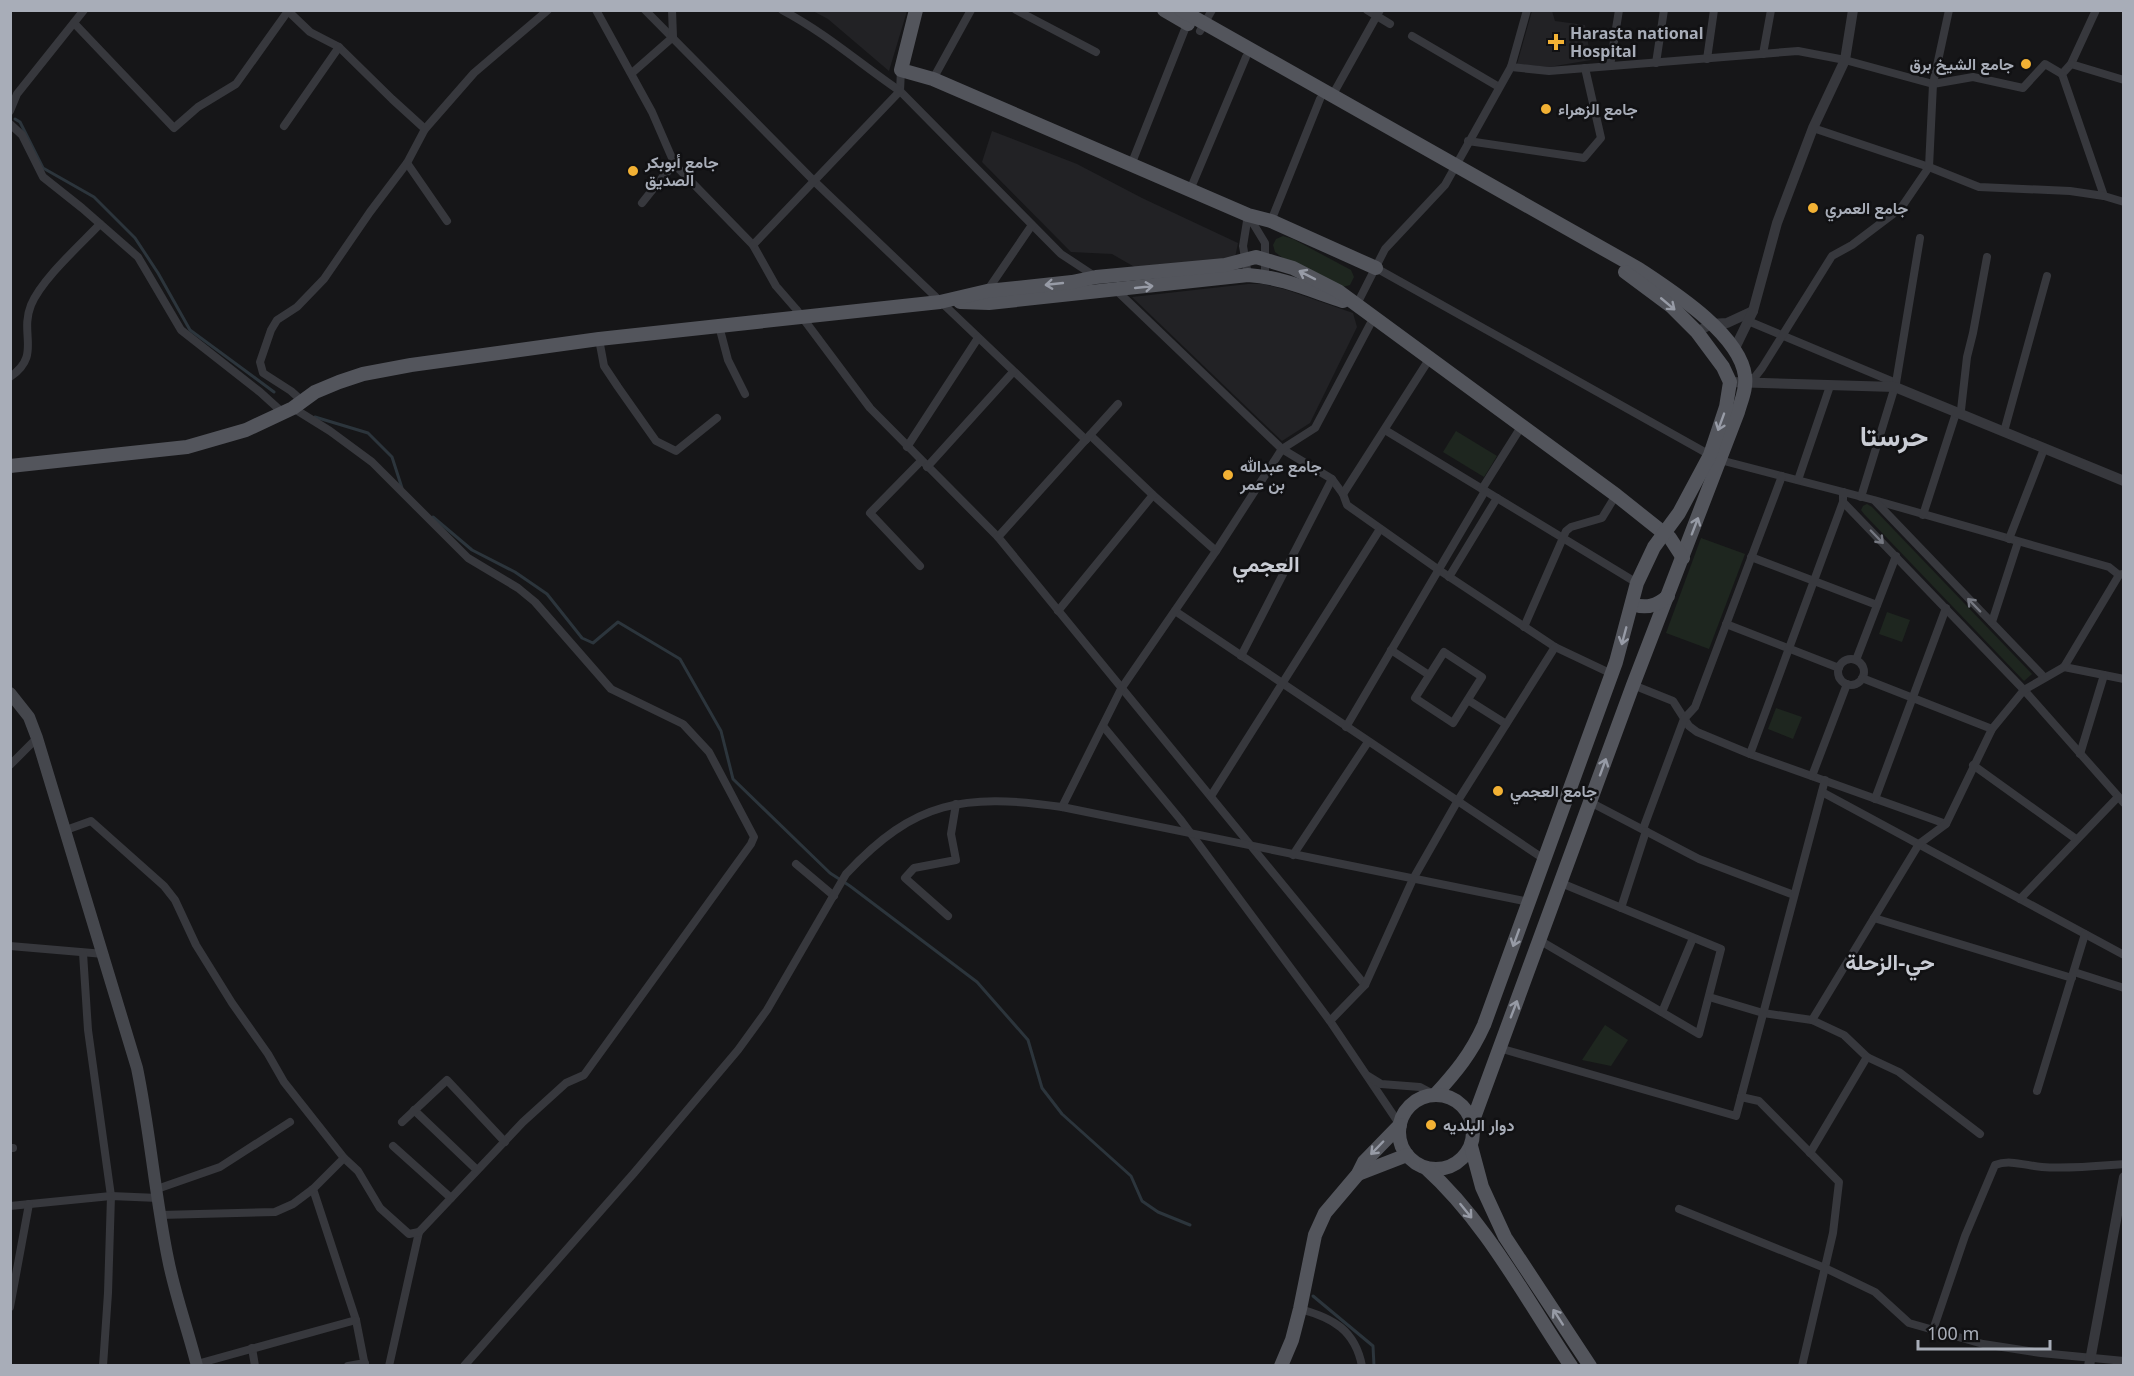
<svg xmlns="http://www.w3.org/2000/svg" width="2134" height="1376" viewBox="0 0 2134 1376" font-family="'Noto Sans',Vazirmatn,sans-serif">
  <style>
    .built { fill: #222225 }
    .green { fill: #1e261f }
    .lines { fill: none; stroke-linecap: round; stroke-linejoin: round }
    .stream { stroke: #2c353c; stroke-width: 3 }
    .minor { stroke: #37383d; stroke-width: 8 }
    .tertiary { stroke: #37383d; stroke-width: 10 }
    .secondary { stroke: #45474d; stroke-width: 12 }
    .primary { stroke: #53555c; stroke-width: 14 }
    .oneway { stroke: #979ba6 }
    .oneway2 { stroke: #757881 }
    .poi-dot { fill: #f2b134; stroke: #111113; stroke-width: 2 }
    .labels { text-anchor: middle; stroke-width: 5; stroke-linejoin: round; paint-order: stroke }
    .poi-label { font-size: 16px; font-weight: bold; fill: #a8adb8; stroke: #111113; text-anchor: start }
    .district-label { font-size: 22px; font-weight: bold; fill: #c9ccd4; stroke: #111113 }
    .town-label { font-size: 28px; font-weight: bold; fill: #c9ccd4; stroke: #111113 }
  </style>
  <rect width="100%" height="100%" fill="#161618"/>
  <!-- built -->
  <g class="built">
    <path d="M813 11H907L889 71 828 19Z"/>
    <path d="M1532 11H1552L1555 21 1585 25 1591 60 1549 67 1517 64Z"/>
    <path d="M992 131 1077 164 1142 198 1238 243 1235 258 1138 269 1112 254 1071 252 982 162Z"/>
    <path d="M1248 284H1263L1287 290 1353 313 1357 327 1310 423 1282 441 1132 297Z"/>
  </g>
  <!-- green -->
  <g class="green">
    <path d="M1283 236 1293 239 1351 270 1354 277 1350 285 1343 287 1283 258 1275 252 1273 245 1276 239Z"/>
    <path d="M1456 431 1497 456 1484 477 1443 452Z"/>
    <path d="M1867 504 1872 507 2032 674 2024 681 1864 514 1861 510 1863 506Z"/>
    <path d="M1701 538 1745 554 1709 649 1666 633Z"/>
    <path d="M1887 612 1910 620 1902 642 1879 634Z"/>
    <path d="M1776 708 1802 717 1793 739 1768 729Z"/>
    <path d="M1605 1025 1628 1040 1611 1066 1582 1060Z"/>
  </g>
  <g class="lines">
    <!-- stream -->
    <g class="stream">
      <path d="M15 119 20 122 43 168 94 197 135 238 158 273 190 330 274 392"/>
      <path d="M315 417 368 433 392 457 402 488"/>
      <path d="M433 517 472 550 515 572 547 594 582 638 593 643 618 622 680 659 721 731 733 779 830 873 850 886 977 982 1028 1040 1042 1088 1062 1114 1131 1176 1142 1201 1158 1212 1190 1225"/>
      <path d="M1313 1296 1373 1346 1374 1366"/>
    </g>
    <!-- minor -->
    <g class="minor">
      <path d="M287 10 310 32 339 47 392 99 425 129"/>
      <path d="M596 10 652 112 675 165 753 245 776 286 796 309 870 408 998 537 1365 985"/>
      <path d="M645 10 814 181 1086 440"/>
      <path d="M1016 10 1096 52"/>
      <path d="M1367 10 1390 24"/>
      <path d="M2096 10 2071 64 2062 74 2104 196"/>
      <path d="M74 23 174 128 198 107 236 84 288 11"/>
      <path d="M1200 31 1212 10"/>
      <path d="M1412 36 1499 87"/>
      <path d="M1763 54 1771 10"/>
      <path d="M1707 59 1714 10"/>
      <path d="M1656 63 1664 10"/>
      <path d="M2071 64 2124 80"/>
      <path d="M1610 66 1619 10"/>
      <path d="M1511 67 1549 71 1798 51 1845 60 1933 84 1973 77 2023 88 2045 64 2062 74"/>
      <path d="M901 70 900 91 1061 254 1096 277"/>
      <path d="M632 73 673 37 672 10"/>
      <path d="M933 79 971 10"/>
      <path d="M1332 96 1380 10"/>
      <path d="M10 111 17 94 84 10"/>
      <path d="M10 124 22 135 43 177 82 208 138 257 181 330 260 392 282 412"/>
      <path d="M284 126 339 47"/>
      <path d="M1813 128 1929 167 1979 187 2070 191 2104 196 2124 202"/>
      <path d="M1468 141 1584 158 1601 138 1585 68"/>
      <path d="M407 163 447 221"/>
      <path d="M1131 165 1187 24"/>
      <path d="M1190 190 1246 57"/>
      <path d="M642 203 665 174 675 165"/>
      <path d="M1271 221 1320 99"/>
      <path d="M753 245 900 91C859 63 827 34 782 10"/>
      <path d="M1376 268 1710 455"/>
      <path d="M1248 275 1243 246 1248 215 1265 243V276"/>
      <path d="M1115 289 1282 449 1332 479 1343 494 1347 505 1439 570 1555 647 1612 674"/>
      <path d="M987 291 1032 225"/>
      <path d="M1356 306 1385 249 1445 185 1511 67 1527 10"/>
      <path d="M1748 321 1896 383"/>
      <path d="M719 326 728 360 745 394"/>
      <path d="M599 339 604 366 618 387 656 441 676 451 717 418"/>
      <path d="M10 377C42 355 19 335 31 305 42 279 79 246 100 224"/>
      <path d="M1746 383 1755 377 1762 368 1832 256 1852 245 1901 208 1929 167 1933 84 1949 10"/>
      <path d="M301 400 291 391 263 373 260 362 271 330 277 320 297 307 324 279 370 212 407 163 425 129 474 73 548 10"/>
      <path d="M293 408 330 431 372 462 468 558 518 588 535 602 611 689 683 724 709 752 754 837 751 844 584 1075 566 1083 523 1122 419 1232 389 1366"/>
      <path d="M1961 410 1967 357 1973 333 1987 257"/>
      <path d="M2005 428 2047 276"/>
      <path d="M1385 430 1637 583"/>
      <path d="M1090 435 1153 495 1216 551"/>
      <path d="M907 447 978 338"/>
      <path d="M1720 460 1874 500 2109 567 2119 575 2122 574"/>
      <path d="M927 467 1013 372"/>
      <path d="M1798 480 1830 386"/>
      <path d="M1482 489 1521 427"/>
      <path d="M1843 492V502L2024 690 2124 803"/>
      <path d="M1343 494 1430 358"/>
      <path d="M1861 497 1896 383 1920 238"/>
      <path d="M1876 502 2044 677"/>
      <path d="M1923 515 1956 413"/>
      <path d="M998 537 1118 404"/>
      <path d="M2009 539 2044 449"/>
      <path d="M1751 557 1877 605"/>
      <path d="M920 566 870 513 921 461"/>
      <path d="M1449 577 1497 498"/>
      <path d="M1058 611 1153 495"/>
      <path d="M1175 611 1544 859"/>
      <path d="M1992 622 2018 542"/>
      <path d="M1726 624 1839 668"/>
      <path d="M1524 627 1566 531 1571 527 1602 518 1616 495"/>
      <path d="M1391 650 1429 675"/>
      <path d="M1444 652 1482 677 1453 723 1415 698Z"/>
      <path d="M1241 656 1332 479"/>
      <circle cx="1851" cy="672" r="13"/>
      <path d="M1856 660 1896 556"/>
      <path d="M2064 667 2124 679"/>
      <path d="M1862 678 1992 729"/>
      <path d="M1633 685 1673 701 1689 726 1697 732 1750 754 1946 824"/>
      <path d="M1468 700 1506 724"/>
      <path d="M1103 726 1180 819 1330 1021 1400 1125"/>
      <path d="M1346 727 1485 491"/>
      <path d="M1750 754 1843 502"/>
      <path d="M2080 754 2104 675"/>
      <path d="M10 765 37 738"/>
      <path d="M1973 765 2076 839"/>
      <path d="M1812 776 1847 684"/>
      <path d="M1822 792 2124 955"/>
      <path d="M1211 796 1380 529"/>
      <path d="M1875 799 1946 608"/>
      <path d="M1590 802 1699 859 1794 895"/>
      <path d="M1062 807 1121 689 1216 551 1282 449 1315 428 1374 317"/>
      <path d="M1643 829 1684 719 1695 707 1782 476"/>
      <path d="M66 830 91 821 164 886 175 900 196 945 232 1003 268 1054 284 1082 344 1158 358 1171 380 1208 409 1234 419 1232"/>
      <path d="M1293 855 1368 742"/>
      <path d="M796 864 834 896"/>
      <path d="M2020 899 2118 797"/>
      <path d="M1621 908 1646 831"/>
      <path d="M948 916 905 878 914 868 956 860 951 834 956 804"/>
      <path d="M1874 918 2072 978"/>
      <path d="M1539 940 1699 1034 1721 949 1561 883"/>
      <path d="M10 946 104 954"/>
      <path d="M83 953 88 1030 111 1196 108 1293 103 1366"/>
      <path d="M2074 972 2124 988"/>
      <path d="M1709 997 1763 1013 1812 1020 1844 1035 1867 1057 1899 1072 1980 1134"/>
      <path d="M1662 1012 1693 938"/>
      <path d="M1812 1020 1919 844 1946 824 1992 729 2024 690 2064 667 2119 575"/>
      <path d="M1330 1021 1365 985 1413 879 1457 802 1555 647"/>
      <path d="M1499 1048 1736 1116 1825 780"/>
      <path d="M1368 1076 1381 1084 1420 1087 1435 1095"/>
      <path d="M2037 1091 2085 934"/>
      <path d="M1741 1097 1759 1101 1839 1182 1833 1233 1802 1366"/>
      <path d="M414 1110 477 1170"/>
      <path d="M402 1122 447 1080 505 1142"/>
      <path d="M393 1146 451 1198"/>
      <path d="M10 1148H13"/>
      <path d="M1810 1153 1867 1057"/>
      <path d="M157 1189 220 1167 290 1122"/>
      <path d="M313 1189 356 1320 365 1366"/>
      <path d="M10 1206 111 1196 158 1198"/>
      <path d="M1679 1209 1825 1268 1875 1292 1909 1323 1983 1344 2041 1353 2124 1361"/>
      <path d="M160 1215 275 1212 293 1204 313 1189 344 1158"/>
      <path d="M10 1307 29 1204"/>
      <path d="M1300 1309C1333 1318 1355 1330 1362 1366"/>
      <path d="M1933 1330 1965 1236 1995 1165C2010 1159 2027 1166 2042 1167 2069 1169 2097 1166 2124 1164"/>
      <path d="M252 1348 255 1366"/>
      <path d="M197 1364 356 1320"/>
      <path d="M348 1366 365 1363"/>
      <path d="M464 1366 634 1173 738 1050 767 1010 846 874C915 800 964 793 1062 807L1529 902"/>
    </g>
    <!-- tertiary -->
    <g class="tertiary">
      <path d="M1697 332 1711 324 1727 323 1753 311"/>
      <path d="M1735 348 1753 311 1777 223 1813 128 1845 60 1853 10"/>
      <path d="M1730 382 1895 387 2124 481"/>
      <path d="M2089 1366 2124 1177"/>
    </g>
    <!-- secondary -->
    <path class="secondary" d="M10 693 29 717 37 738 137 1068C150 1131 155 1196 168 1259 175 1295 188 1330 197 1366"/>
    <!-- primary -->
    <g class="primary">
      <path d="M916 10 901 70 933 79 1248 215 1271 221 1376 268"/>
      <path d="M1164 10 1188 24"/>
      <path d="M1181 10 1639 269C1672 291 1740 334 1745 376 1747 388 1741 401 1738 412L1633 685 1472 1123"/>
      <path d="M960 302 989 303 1248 275C1281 277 1312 291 1343 301"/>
      <path d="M10 466 187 447 246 430 293 408 315 392 339 382 363 374 411 365 599 339 940 302 987 291 1072 282 1096 277 1225 265 1256 257 1293 268 1338 291 1616 495 1670 538 1683 558"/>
      <path d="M1632 604C1646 609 1657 606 1668 596"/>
      <path d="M1435 1095C1456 1072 1471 1054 1484 1025L1616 662 1637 583 1654 547 1679 513 1710 455 1726 407 1730 382 1723 367 1697 332 1672 307 1625 272"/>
      <circle cx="1436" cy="1132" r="37"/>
      <path d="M1471 1146 1482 1187 1505 1237 1590 1366"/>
      <path d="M1426 1168C1487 1223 1525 1298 1571 1366"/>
      <path d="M1358 1174 1407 1155"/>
      <path d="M1281 1366 1292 1340 1300 1309 1315 1235 1325 1213 1358 1174 1364 1162 1400 1125"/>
    </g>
  </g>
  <!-- one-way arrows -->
  <defs><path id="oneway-shaft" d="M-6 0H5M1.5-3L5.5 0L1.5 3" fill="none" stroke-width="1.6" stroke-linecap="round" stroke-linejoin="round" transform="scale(1.5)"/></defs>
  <g class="oneway">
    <use href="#oneway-shaft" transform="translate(1307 275) rotate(-153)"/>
    <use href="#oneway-shaft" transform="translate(1054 284) rotate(174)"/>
    <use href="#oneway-shaft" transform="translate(1144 287) rotate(-6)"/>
    <use href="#oneway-shaft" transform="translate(1668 304) rotate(40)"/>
    <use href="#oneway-shaft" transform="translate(1721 422) rotate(110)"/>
    <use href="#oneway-shaft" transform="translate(1695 526) rotate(-69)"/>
    <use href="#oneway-shaft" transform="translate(1624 636) rotate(105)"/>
    <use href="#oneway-shaft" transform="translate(1603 767) rotate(-70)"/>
    <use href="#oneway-shaft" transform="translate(1516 938) rotate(110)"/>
    <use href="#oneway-shaft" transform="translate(1514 1009) rotate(-69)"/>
    <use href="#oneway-shaft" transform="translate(1377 1148) rotate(134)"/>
    <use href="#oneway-shaft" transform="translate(1466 1211) rotate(51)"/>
    <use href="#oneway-shaft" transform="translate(1558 1317) rotate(-123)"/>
  </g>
  <g class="oneway2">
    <use href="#oneway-shaft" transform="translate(1877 537) rotate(46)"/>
    <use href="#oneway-shaft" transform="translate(1974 605) rotate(-134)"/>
  </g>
  <!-- markers -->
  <g class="poi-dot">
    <path d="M1553 33h6v6h6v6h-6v6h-6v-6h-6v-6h6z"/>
    <circle cx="2026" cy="64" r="6"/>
    <circle cx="1546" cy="109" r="6"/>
    <circle cx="633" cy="171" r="6"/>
    <circle cx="1813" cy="208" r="6"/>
    <circle cx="1228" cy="475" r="6"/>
    <circle cx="1498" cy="791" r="6"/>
    <circle cx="1431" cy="1125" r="6"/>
  </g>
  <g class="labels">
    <!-- poi labels -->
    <g class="poi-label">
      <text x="1570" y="39">Harasta national<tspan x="1570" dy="18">Hospital</tspan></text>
      <text x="2014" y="70" text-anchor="end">جامع الشيخ برق</text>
      <text x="1558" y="115">جامع الزهراء</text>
      <text x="645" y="168">جامع أبوبكر<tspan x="645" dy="18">الصديق</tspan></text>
      <text x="1825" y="214">جامع العمري</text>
      <text x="1240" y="472">جامع عبدالله<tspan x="1240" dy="18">بن عمر</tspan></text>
      <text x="1510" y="797">جامع العجمي</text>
      <text x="1443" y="1131">دوار البلديه</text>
    </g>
    <!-- district labels -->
    <g class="district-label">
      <text x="1266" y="572">العجمي</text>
      <text x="1890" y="970">حي-الزحلة</text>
    </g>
    <!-- town labels -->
    <g class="town-label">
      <text x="1894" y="446">حرستا</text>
    </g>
  </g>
  <!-- border -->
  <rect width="2134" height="1376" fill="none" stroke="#a8adb8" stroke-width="24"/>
  <!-- scale -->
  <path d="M1918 1340v9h132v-9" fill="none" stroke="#a8adb8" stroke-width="3"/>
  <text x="1927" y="1340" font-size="18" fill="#a8adb8" stroke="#111113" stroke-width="4.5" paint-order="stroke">100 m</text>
</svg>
